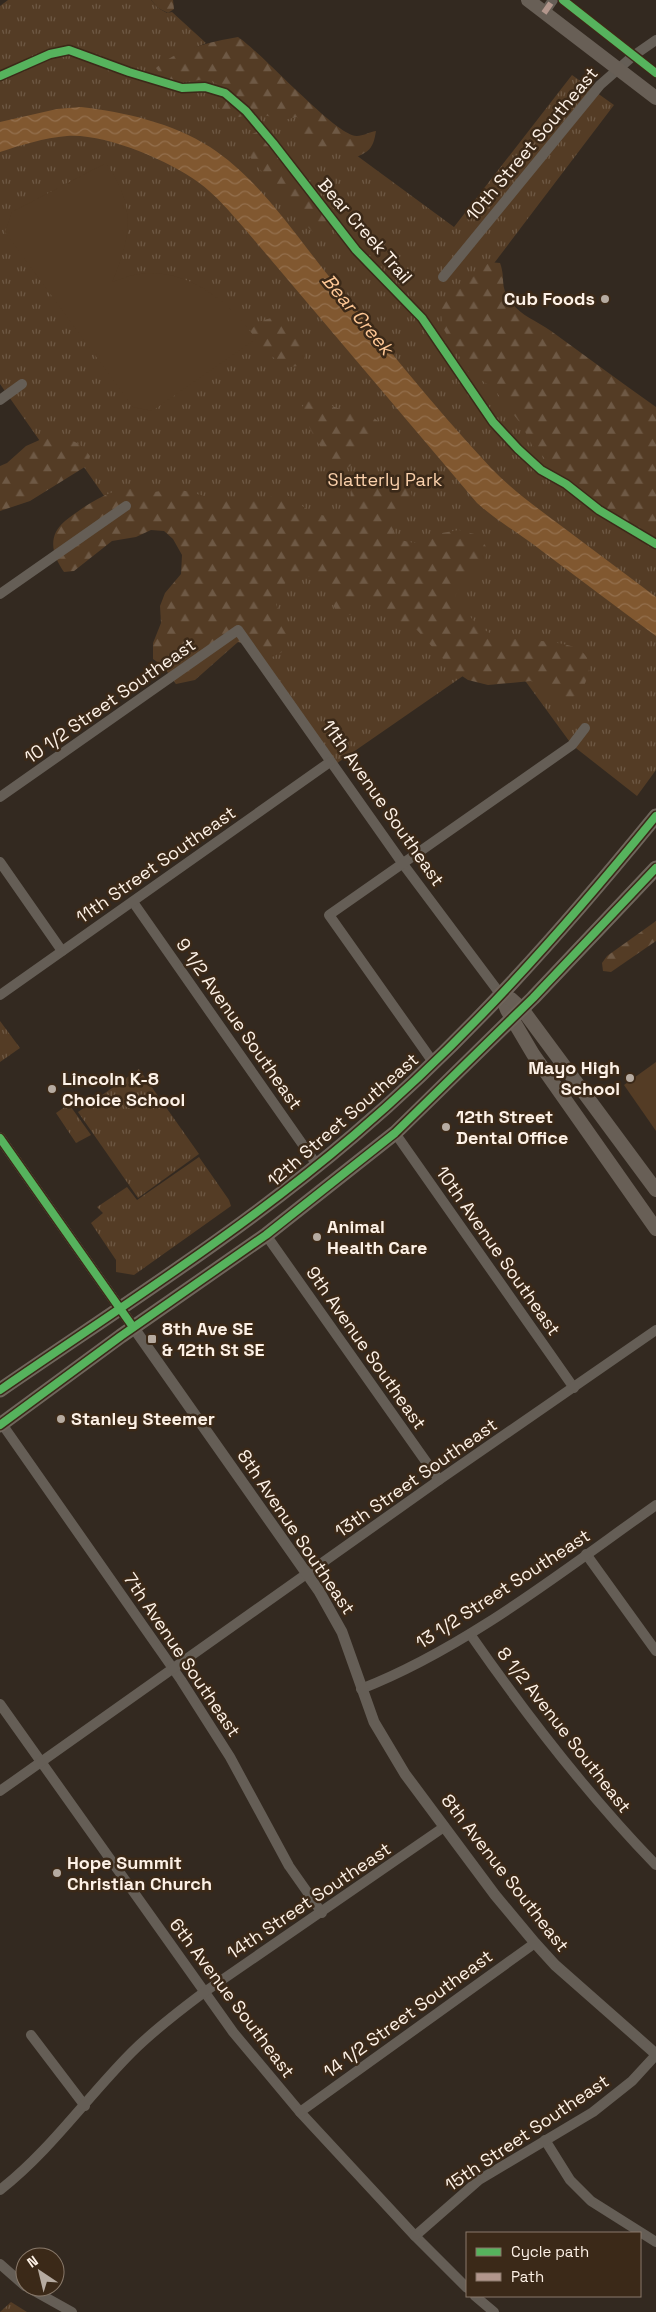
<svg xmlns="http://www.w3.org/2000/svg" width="656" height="2312" viewBox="0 0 656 2312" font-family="'Space Grotesk',sans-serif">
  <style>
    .grass { fill: url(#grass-tufts) }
    .forest { fill: url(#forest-firs) }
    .pitch { fill: #543c25 }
    .water { fill: url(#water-waves) }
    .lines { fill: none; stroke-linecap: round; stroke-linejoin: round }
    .minor { stroke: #655e56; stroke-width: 10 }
    .tertiary { stroke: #655e56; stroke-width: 11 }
    .secondary { stroke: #685f56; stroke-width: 14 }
    .primary { stroke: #6f655c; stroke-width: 15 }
    .quiet { stroke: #b2968c; stroke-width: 6; stroke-dasharray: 12 6; stroke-linecap: butt }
    .cycleway-casing { stroke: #3b2918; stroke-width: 11 }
    .cycleway { stroke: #56b35d; stroke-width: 8 }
    .poi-dot { fill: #b6aba1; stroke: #3b2918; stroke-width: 2 }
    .labels { text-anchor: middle; stroke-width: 5; stroke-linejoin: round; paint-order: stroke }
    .street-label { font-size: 18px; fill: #fdf1e6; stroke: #3b2918 }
    .poi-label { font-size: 18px; font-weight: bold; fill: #fdf1e6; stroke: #3b2918; text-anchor: start }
    .park-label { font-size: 18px; fill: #fbd1ac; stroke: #3b2918 }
    .water-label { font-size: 19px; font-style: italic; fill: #fec795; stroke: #3b2918 }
  </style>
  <defs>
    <pattern id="grass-tufts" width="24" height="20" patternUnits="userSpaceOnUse" patternTransform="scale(1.25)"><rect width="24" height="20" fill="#543c25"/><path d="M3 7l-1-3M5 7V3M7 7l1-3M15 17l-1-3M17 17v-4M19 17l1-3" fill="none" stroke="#6e5945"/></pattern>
    <pattern id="forest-firs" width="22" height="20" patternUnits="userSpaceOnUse" patternTransform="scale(1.25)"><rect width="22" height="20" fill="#543c25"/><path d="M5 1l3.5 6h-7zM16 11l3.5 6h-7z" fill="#6e5945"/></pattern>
    <pattern id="water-waves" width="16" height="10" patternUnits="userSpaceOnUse" patternTransform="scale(1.25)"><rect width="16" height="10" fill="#815830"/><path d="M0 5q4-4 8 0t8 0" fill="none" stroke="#94704e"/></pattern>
  </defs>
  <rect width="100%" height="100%" fill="#332920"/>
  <!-- grass -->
  <g class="grass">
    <path d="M8 0H151L158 8 167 13 172 12 206 43 185 52 231 63 454 227 572 75 614 105 473 291 656 423V770L637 796 572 745 502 649 333 766 145 493 116 513 81 463 63 474 0 384V6Z"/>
    <path d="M0 1021 20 1048 0 1062Z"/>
    <path d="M139 1069 199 1154 138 1198 78 1112Z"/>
    <path d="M66 1106 69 1109 71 1107 91 1135 76 1143 56 1113Z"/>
    <path d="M199 1157 229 1200 231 1206 134 1275 116 1272V1260L91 1223 103 1213 97 1207 127 1187 137 1200Z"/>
    <path d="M11 2302 27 2312H0Z"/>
  </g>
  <!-- forest -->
  <g class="forest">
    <path d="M151 0H173L174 9 168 13 158 8Z"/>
    <path d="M238 37C260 51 338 138 357 136 363 136 369 132 376 131 373 150 369 151 353 159 338 150 333 145 315 152L304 148 300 134 304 123 297 117 284 120 256 113 239 117 230 115 218 107 217 84 208 78C188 82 169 88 156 68 178 49 210 42 238 37Z"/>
    <path d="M259 131 272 137 281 149 290 169 325 218 327 226 319 231 313 232 304 223 249 156 247 141 252 134Z"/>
    <path d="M489 262 500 263C506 279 499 286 511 302 521 316 537 321 551 331 586 356 620 382 656 407V539L641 540 609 521 586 494 564 478 532 445 521 424 494 389 467 370 442 326 441 307 449 292 477 274Z"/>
    <path d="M274 318 285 320 303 347 305 358 298 366 289 367 253 345 248 334C255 324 261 319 274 318Z"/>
    <path d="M313 400 341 409 366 412 378 421 381 433 358 449 356 460 349 467C346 466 341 466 338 464 323 457 305 422 302 407L306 402Z"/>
    <path d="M44 438C66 440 76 436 90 456L88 465 30 501 0 511V466L7 463 26 446Z"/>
    <path d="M362 475 394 480 410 488 413 500 392 522 396 539 414 543 442 533 459 530 478 535 487 548C484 579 465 573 455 596 466 612 477 629 495 635 530 647 619 628 579 695L563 700 531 681 488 685 468 680 453 670 417 630 390 621 374 599 362 601 350 615 337 614 327 589 313 576C298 577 273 582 276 603 277 611 287 627 290 636L282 652 268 659 256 646 238 642 195 680 176 684 163 666 153 659V643L161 623 160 606 165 593 181 574 182 555 173 539 164 531 151 530 136 537 112 541 74 571 64 572C52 555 47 536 65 521 80 509 109 489 128 489 137 488 146 493 154 492 163 491 171 488 180 490 198 493 215 501 232 501 250 502 274 494 289 496 294 497 296 502 301 505 321 520 332 518 351 503V483Z"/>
    <path d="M656 921V941L611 972 603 971 602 963 607 956Z"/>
  </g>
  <!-- pitch -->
  <g class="pitch">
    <path d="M106 163C136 206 132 236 112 282 119 280 127 276 134 275 185 265 228 300 256 339L152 411 133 407 5 232 12 212Z"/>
    <path d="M656 1062V1131L624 1085Z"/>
  </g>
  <!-- water -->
  <path class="water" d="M81 107C125 112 172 123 210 147 256 177 290 227 323 269 378 336 432 405 491 468 512 490 536 507 560 525 592 549 624 573 656 597V636C617 608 580 579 542 551 520 534 497 521 477 503L244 228C230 212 216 195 198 182 168 160 104 133 67 136 44 138 21 145 0 152V122L57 109Z"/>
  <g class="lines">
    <!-- minor -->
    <g class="minor">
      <path d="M544 13 553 0"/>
      <path d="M443 277 600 85 633 56 656 40"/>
      <path d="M0 400 22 384"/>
      <path d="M0 594 126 506"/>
      <path d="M0 797 238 630 403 864 501 995"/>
      <path d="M0 862 62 951"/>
      <path d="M133 902 317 1165"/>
      <path d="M0 995 330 762"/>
      <path d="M433 1062 329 915 572 745 585 728"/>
      <path d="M395 1133 574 1388"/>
      <path d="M266 1235 439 1480"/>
      <path d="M2 1424 181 1680 230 1757 289 1866 322 1913"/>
      <path d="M586 1554 656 1651"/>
      <path d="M470 1634C527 1716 587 1794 656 1865"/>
      <path d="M361 1689C466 1648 564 1570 656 1505"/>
      <path d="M0 1704 233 2032 300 2112 415 2236 467 2288"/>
      <path d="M0 1791 439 1480 656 1330"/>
      <path d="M31 2035 85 2106"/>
      <path d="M300 2112 535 1943"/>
      <path d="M545 2140 570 2180 591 2201 656 2242"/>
      <path d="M0 2190C51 2150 87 2097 132 2052 154 2030 179 2011 203 1993L444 1827"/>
      <path d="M415 2236 479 2180 593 2112 632 2081 656 2055"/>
      <path d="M0 2264 25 2286"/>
      <path d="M27 2287 72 2312"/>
      <path d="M475 2296 494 2312"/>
    </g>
    <!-- tertiary -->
    <path class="tertiary" d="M0 1138 319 1591 342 1632 374 1722 405 1774 495 1895 535 1943 555 1965 656 2054"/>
    <!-- secondary -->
    <g class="secondary">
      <path d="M528 0 656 98"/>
      <path d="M501 995 507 1010 533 1054 656 1229"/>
      <path d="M501 995 511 999 522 1009 656 1190"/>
    </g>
    <!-- primary -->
    <g class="primary">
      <path d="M0 1390C119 1308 243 1230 354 1135 466 1040 563 930 656 816"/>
      <path d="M0 1425 121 1336 266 1235 395 1133 533 998 656 868"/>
    </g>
    <!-- quiet -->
    <path class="quiet" d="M544 13 553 0"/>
    <defs>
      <g id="cycleway">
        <path d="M563 0 656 73"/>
        <path d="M0 76 50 54 69 50 129 72 182 88 205 87 225 93 246 111 273 143 356 250 422 318 493 422 518 449 541 470 566 484 599 510 656 544"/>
        <path d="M0 1138 133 1327"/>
        <path d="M0 1390C119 1308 243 1230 354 1135 466 1040 563 930 656 816"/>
        <path d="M0 1425 121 1336 266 1235 395 1133 533 998 656 868"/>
      </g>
    </defs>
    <!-- cycleway casing -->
    <use href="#cycleway" class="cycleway-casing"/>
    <!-- cycleway -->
    <use href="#cycleway" class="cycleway"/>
  </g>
  <!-- markers -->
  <g class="poi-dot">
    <circle cx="605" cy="299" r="5"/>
    <circle cx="630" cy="1078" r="5"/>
    <circle cx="52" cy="1089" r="5"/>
    <circle cx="446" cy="1127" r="5"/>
    <circle cx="317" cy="1237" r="5"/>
    <rect x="147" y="1334" width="10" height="10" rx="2.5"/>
    <circle cx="61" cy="1419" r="5"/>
    <circle cx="57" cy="1873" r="5"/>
  </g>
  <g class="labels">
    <!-- street labels -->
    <g class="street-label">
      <text transform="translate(532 144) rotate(-50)" y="6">10th Street Southeast</text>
      <text transform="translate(365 231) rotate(49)" y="6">Bear Creek Trail</text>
      <text transform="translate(110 701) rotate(-35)" y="6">10 1/2 Street Southeast</text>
      <text transform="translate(383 803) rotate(55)" y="6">11th Avenue Southeast</text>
      <text transform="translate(156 865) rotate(-35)" y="6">11th Street Southeast</text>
      <text transform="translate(239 1024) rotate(55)" y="6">9 1/2 Avenue Southeast</text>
      <text transform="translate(343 1120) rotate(-41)" y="6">12th Street Southeast</text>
      <text transform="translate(498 1251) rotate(55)" y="6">10th Avenue Southeast</text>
      <text transform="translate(366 1348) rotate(55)" y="6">9th Avenue Southeast</text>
      <text transform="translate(416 1478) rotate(-35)" y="6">13th Street Southeast</text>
      <text transform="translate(296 1532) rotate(56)" y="6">8th Avenue Southeast</text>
      <text transform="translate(503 1589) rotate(-33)" y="6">13 1/2 Street Southeast</text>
      <text transform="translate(182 1655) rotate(56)" y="6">7th Avenue Southeast</text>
      <text transform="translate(564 1730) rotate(52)" y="6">8 1/2 Avenue Southeast</text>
      <text transform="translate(505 1873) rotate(52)" y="6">8th Avenue Southeast</text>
      <text transform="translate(309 1901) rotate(-34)" y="6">14th Street Southeast</text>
      <text transform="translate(232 1998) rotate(53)" y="6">6th Avenue Southeast</text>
      <text transform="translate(408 2014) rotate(-36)" y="6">14 1/2 Street Southeast</text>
      <text transform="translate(527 2133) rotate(-34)" y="6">15th Street Southeast</text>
    </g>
    <!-- poi labels -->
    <g class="poi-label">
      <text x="595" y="305" text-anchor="end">Cub Foods</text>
      <text x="620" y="1074" text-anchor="end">Mayo High<tspan x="620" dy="21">School</tspan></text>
      <text x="62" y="1085">Lincoln K-8<tspan x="62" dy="21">Choice School</tspan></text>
      <text x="456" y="1123">12th Street<tspan x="456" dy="21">Dental Office</tspan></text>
      <text x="327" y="1233">Animal<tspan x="327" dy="21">Health Care</tspan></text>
      <text x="162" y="1335">8th Ave SE<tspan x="162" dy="21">&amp; 12th St SE</tspan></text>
      <text x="71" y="1425">Stanley Steemer</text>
      <text x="67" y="1869">Hope Summit<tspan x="67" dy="21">Christian Church</tspan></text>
    </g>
    <!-- park labels -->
    <g class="park-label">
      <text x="385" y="486">Slatterly Park</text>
    </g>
    <!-- water labels -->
    <g class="water-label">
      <text transform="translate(358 314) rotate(50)" y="7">Bear Creek</text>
    </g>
  </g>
  <!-- legend -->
  <rect x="466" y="2232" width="175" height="65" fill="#3b2918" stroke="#89796a"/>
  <rect x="476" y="2248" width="25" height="8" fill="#56b35d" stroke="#89796a"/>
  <text x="511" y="2257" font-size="15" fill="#fdf1e6">Cycle path</text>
  <rect x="476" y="2273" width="25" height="8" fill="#b2968c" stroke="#89796a"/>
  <text x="511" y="2282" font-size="15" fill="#fdf1e6">Path</text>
  <!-- north arrow -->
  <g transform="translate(40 2272) rotate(325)"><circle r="24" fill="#3b2918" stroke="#89796a"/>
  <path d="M0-4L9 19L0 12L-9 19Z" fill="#b6aba1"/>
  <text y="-8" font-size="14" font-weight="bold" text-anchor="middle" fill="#fdf1e6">N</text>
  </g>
</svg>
